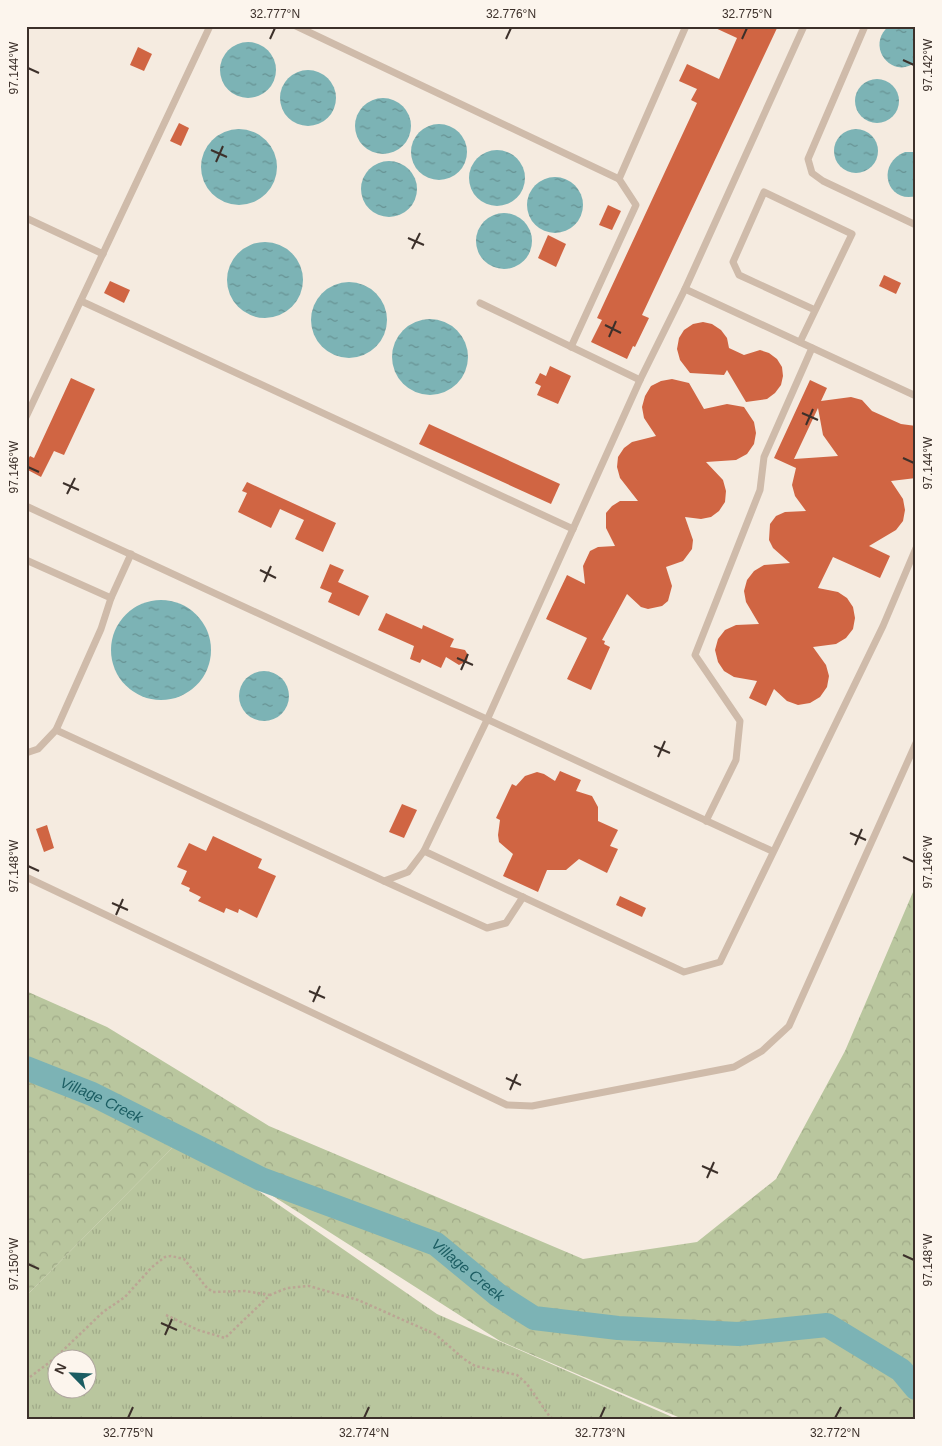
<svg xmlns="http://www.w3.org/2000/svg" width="942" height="1446" viewBox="0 0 942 1446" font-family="Arial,sans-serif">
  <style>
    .grass { fill: url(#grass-tufts); fill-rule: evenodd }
    .forest { fill: url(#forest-crowns) }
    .water { fill: url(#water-ripples) }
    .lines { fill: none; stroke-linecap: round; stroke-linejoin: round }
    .river { stroke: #7cb3b5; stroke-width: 24 }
    .building { fill: #d06543; fill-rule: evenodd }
    .path { stroke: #bba594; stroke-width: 2.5; stroke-dasharray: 2.5 2.5; stroke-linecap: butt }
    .service { stroke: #cfbbaa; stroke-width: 7 }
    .ticks { fill: none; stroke: #3c302a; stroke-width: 2 }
    .labels { text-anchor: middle; stroke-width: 5; stroke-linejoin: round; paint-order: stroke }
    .water-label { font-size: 15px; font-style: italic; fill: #1b5d62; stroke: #fcf5ed }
    .neatline { fill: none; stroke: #3c302a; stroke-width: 2 }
    .ticks-label { font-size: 12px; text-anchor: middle; fill: #3c302a }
  </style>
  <defs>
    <pattern id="grass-tufts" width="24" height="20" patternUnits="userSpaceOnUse" patternTransform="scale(1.25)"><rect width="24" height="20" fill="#b9c69e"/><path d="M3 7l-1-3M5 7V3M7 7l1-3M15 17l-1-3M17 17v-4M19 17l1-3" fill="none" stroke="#a0aa88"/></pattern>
    <pattern id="forest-crowns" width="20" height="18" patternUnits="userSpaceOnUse" patternTransform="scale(1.25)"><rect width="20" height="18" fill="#b9c69e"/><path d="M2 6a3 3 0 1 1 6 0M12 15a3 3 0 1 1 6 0" fill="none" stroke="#a0aa88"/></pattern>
    <pattern id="water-ripples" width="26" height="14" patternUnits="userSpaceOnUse" patternTransform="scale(1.25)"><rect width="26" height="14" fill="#7cb3b5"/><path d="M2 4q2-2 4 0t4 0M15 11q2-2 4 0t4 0" fill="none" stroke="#679293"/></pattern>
  </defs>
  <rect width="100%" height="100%" fill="#f5ebe0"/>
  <!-- grass -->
  <path class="grass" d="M182 1138 437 1314 679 1420H26V1296ZM58 1358H88V1388H58Z"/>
  <!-- forest -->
  <path class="forest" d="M916 885V1420H685L500 1341 182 1138 26 1296V991L107 1027 269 1126 583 1259 697 1242 776 1179 845 1051Z"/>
  <!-- water -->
  <g class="water">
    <path d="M889 26 916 28V62C891 81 865 45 889 26Z"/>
    <circle cx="248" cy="70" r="28"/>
    <circle cx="308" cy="98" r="28"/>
    <circle cx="877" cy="101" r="22"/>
    <circle cx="383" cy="126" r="28"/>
    <circle cx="439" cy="152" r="28"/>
    <circle cx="856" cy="151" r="22"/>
    <circle cx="239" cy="167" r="38"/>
    <circle cx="497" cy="178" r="28"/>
    <path d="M905 152H916V196C887 204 875 164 905 152Z"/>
    <circle cx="389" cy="189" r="28"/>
    <circle cx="555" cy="205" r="28"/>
    <circle cx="504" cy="241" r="28"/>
    <circle cx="265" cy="280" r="38"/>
    <circle cx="349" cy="320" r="38"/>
    <circle cx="430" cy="357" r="38"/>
    <circle cx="161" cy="650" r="50"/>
    <circle cx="264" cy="696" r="25"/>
  </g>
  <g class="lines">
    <!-- river -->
    <path class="river" id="s1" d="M26 1068 92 1094 261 1179 436 1244 498 1295 534 1318 618 1328 738 1334 827 1325 901 1370 916 1388"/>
  </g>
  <!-- building -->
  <g class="building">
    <path d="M711 26H778L642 315 649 318 635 347 633 346 627 359 591 342 602 320 597 318 697 103 691 100 697 89 679 81 687 64 719 79 737 38Z"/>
    <path d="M138 47 152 54 144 71 130 65Z"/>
    <path d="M179 123 189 128 181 146 170 141Z"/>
    <path d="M608 205 621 211 612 230 599 225Z"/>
    <path d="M548 235 566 244 556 267 538 258Z"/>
    <path d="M884 275 901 283 896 294 879 286Z"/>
    <path d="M110 281 130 290 124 303 104 293Z"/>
    <path d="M703 322 712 324 721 330 727 338 729 348 744 355 760 350 769 353 777 359 782 367 783 376 781 385 775 393 767 399 746 402 727 370 724 375 690 373 680 360 677 349 679 338 684 330 693 324Z"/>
    <path d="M550 366 571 376 558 404 537 395 541 386 535 383 540 373 546 376Z"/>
    <path d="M71 378 95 389 64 455 54 451 41 477 26 469V463L30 456 34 458Z"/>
    <path d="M672 379 689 383 704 409 727 404 744 407 754 422 756 433 754 444 747 454 736 460 706 462 723 480 726 491 725 502 719 511 711 517 701 519 685 517 693 540 692 549 683 561 666 567 672 586 668 601 662 606 648 609 641 607 627 594 602 640 605 641 604 644 610 647 591 690 567 679 587 638 546 619 567 575 585 584 583 566 590 551 598 547 615 546 606 528V513L612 506 620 501H638L620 478 617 467 618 457 624 448 632 442 656 436 644 418 642 407 645 396 651 386 661 381Z"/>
    <path d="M810 380 827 388 821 401 851 397 862 400 872 411 901 424 916 426V478L891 481 903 499 905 510 903 521 896 530 869 546 890 556 880 578 833 557 818 588 838 592 847 598 853 607 855 618 853 629 846 638 836 644 813 647 826 665 829 676 827 687 820 697 810 703 798 705 787 701 774 689 766 706 749 698 757 681 734 677 724 671 718 662 715 650 718 639 725 630 736 625 759 624 746 602 744 591 747 580 754 571 764 565 790 563 773 548 769 540 770 524 776 516 785 512 806 511 795 496 792 485 796 468 774 458ZM818 408 823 435 838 456 794 459Z"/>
    <path d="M429 424 560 484 551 504 419 444Z"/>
    <path d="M247 482 336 523 323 552 295 539 304 520 280 509 271 528 238 512 247 493 242 491Z"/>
    <path d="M330 564 344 570 338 582 369 596 359 616 328 602 332 593 320 588Z"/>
    <path d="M386 613 422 629 423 625 454 639 450 647 465 650 468 655 467 661 459 665 446 657 441 668 422 659 420 663 410 659 414 646 378 630Z"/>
    <path d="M560 771 581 780 576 791 592 796 598 807V821L618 830 610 846 618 849 607 873 579 859 566 870H547L538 892 503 876 513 854 499 842 498 835 500 820 496 818 512 784 516 786 525 776 537 772 544 774 555 781Z"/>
    <path d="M402 804 417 810 404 838 389 832Z"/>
    <path d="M47 825 54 848 44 852 36 829Z"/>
    <path d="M213 836 262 859 258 868 276 876 257 918 239 909 238 913 226 908 224 913 198 901 201 897 189 891 190 888 181 884 187 871 177 867 189 843 206 851Z"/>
    <path d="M620 896 646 908 642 917 616 905Z"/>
  </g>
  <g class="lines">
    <!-- path -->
    <g class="path">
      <path d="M166 1315 198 1330 225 1338 270 1295 287 1288 309 1286 358 1300 435 1334 464 1359 475 1366 517 1375 527 1384 550 1417 555 1420"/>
      <path d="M26 1380 55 1358 103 1312 125 1297 152 1267 165 1257 171 1256 184 1259 207 1288 213 1292 245 1291 270 1295"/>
    </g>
    <!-- service -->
    <g class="service">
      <path d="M296 26 619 179 686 26"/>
      <path d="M804 26 685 289 640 380 487 720 424 851 684 972 720 962 883 626 916 548"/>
      <path d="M865 26 808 159 812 173 823 181 916 225"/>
      <path d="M26 218 103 254"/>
      <path d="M685 289 916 396"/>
      <path d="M81 301 573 529"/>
      <path d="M480 303 640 380"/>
      <path d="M800 342 852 234 764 192 733 262 739 275 815 310"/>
      <path d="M571 347 636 205 619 179"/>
      <path d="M26 417 210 26"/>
      <path d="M26 506 772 851"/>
      <path d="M26 560 111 598 101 629 56 730"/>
      <path d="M111 598 131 554"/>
      <path d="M26 753 38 749 56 730 384 881 408 872 424 851"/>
      <path d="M706 821 736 760 740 721 695 655 760 490 764 457 812 348"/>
      <path d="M26 877 507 1105 532 1106 734 1067 762 1051 789 1026 916 743"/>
      <path d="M384 881 487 928 506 923 523 897"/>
    </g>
  </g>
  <!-- ticks -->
  <path class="ticks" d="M270 39 275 28M506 39 511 28M742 39 747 28M903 60 914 65M28 68 39 73M211 150 227 157M216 162 223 146M408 238 424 245M412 249 420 233M605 325 621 333M609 337 616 321M802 413 818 420M806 425 813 409M903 458 914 463M28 467 39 472M63 483 79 490M67 494 75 478M260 570 276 578M264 582 271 566M457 658 473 665M461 670 468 654M654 746 670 753M658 757 665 741M850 833 866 840M855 845 862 829M903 857 914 862M28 866 39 871M112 903 128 910M116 915 123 899M309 991 325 998M313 1002 320 986M506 1078 521 1085M510 1090 517 1074M702 1166 718 1173M707 1178 714 1162M903 1255 914 1260M28 1264 39 1269M161 1323 177 1330M165 1335 172 1319M128 1418 133 1407M364 1418 369 1407M600 1418 605 1407M835 1418 841 1407"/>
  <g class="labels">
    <!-- water labels -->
    <g class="water-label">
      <text dy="5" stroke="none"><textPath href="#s1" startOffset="82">Village Creek</textPath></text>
      <text dy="5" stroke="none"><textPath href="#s1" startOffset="488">Village Creek</textPath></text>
    </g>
  </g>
  <!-- border -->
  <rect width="942" height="1446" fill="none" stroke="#fcf5ed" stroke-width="55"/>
  <!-- north arrow -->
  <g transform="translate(72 1374) rotate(294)"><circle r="24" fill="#fcf5ed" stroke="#afa69f"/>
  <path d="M0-4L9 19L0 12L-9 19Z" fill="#1b5d62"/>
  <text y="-8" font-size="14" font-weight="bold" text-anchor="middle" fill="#3c302a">N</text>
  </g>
  <rect x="28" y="28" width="886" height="1390" class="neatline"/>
  <g class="ticks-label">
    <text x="275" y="18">32.777°N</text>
    <text x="511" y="18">32.776°N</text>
    <text x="747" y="18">32.775°N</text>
    <text transform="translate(928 65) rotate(-90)" y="4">97.142°W</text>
    <text transform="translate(14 68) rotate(-90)" y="4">97.144°W</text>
    <text transform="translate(928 463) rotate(-90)" y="4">97.144°W</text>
    <text transform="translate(14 467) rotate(-90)" y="4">97.146°W</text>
    <text transform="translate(928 862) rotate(-90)" y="4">97.146°W</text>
    <text transform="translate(14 866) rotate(-90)" y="4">97.148°W</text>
    <text transform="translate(928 1260) rotate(-90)" y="4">97.148°W</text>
    <text transform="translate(14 1264) rotate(-90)" y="4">97.150°W</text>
    <text x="128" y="1437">32.775°N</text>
    <text x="364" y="1437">32.774°N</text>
    <text x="600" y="1437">32.773°N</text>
    <text x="835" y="1437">32.772°N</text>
  </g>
</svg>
